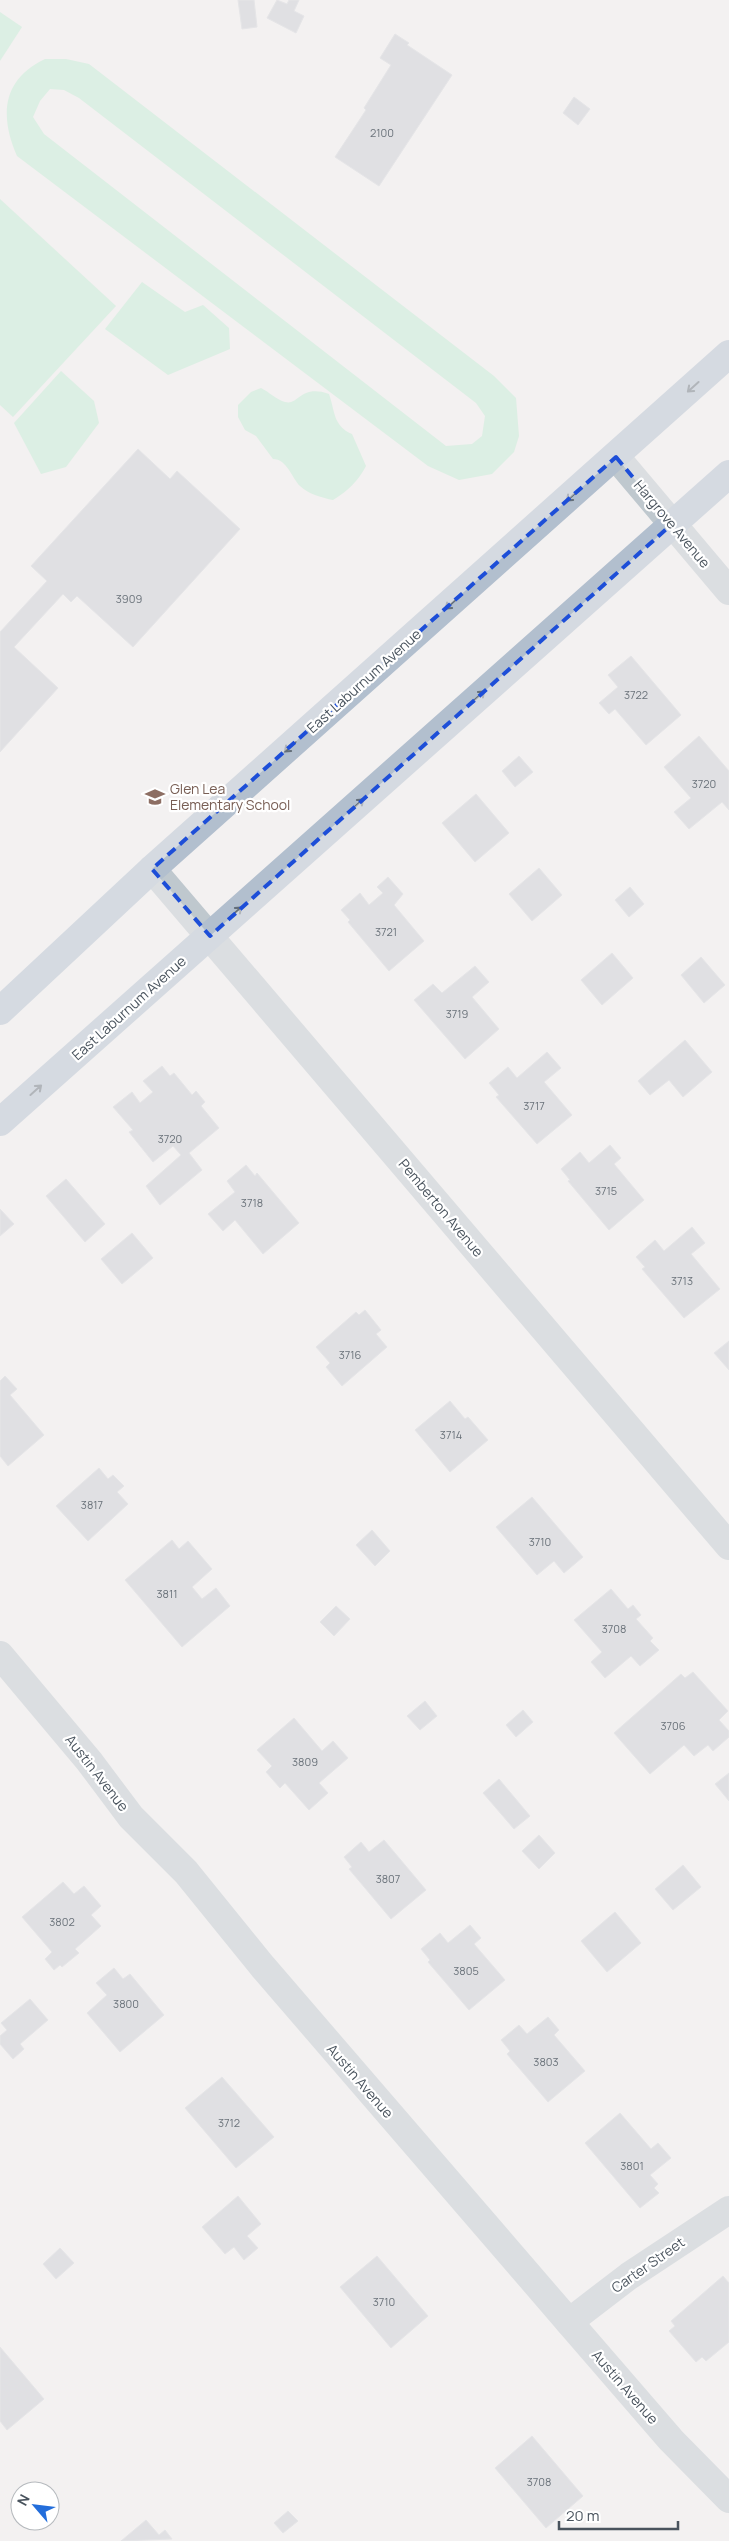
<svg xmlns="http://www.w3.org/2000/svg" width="729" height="2541" viewBox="0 0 729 2541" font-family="Manrope,sans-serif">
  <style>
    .green { fill: #c2edd4; fill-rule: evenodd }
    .building { fill: #cbcdd3; stroke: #d5d7dc }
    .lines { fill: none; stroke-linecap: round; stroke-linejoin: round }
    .minor { stroke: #bfc8ce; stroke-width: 28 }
    .primary { stroke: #b2bfce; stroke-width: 28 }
    .oneway { stroke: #636e79 }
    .marked { fill: none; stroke: #1d4ed8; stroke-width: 4; stroke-dasharray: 10 6; stroke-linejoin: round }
    .labels { text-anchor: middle; stroke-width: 4.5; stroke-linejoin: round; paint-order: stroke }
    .number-label { font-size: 11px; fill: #6a727a }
    .street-label { font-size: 14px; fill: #49535d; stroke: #fff }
    .education-label { font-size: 14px; fill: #785e54; stroke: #fff; text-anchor: start }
  </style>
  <rect width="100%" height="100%" fill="#f3f1f1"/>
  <!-- green -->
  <g class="green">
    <path d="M0 12 22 27 0 61Z"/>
    <path d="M45 59H66L89 64 494 376 516 398 519 436 514 452 492 474 459 480 428 466 17 156C0 117 1 80 45 59ZM50 89 64 90 79 98 476 403 485 416 482 436 472 444 446 446 44 134 33 117 40 101Z"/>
    <path d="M0 199 116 306 13 417 0 405Z"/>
    <path d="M142 282 185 312 203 305 229 328 230 349 168 375 105 329Z"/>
    <path d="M61 371 94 401 99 423 66 467 41 474 14 423Z"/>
    <path d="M261 388C269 392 277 400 285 402 299 406 300 384 329 394 335 411 333 426 352 434L366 466C358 481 348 491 333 500 323 498 308 494 300 486 292 478 287 459 273 459L256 436 245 430 238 417V405L251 392Z"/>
  </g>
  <!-- building -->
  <g class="building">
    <path d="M238 0H254L257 27 242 29Z"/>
    <path d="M277 0 287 4 289 0H299L294 11 304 16 296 33 267 18Z"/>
    <path d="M395 34 409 43 407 45 452 75 379 186 335 157 366 110 364 108 391 65 380 58Z"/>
    <path d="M574 97 590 109 578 125 563 113Z"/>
    <path d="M138 449 170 479 177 471 240 529 133 647 77 596 71 602 63 594 14 647 58 688 0 752V632L47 581 31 566Z"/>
    <path d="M631 656 681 715 646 745 615 709 609 714 599 703 618 687 608 675Z"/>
    <path d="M699 736 729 771V810L722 802 689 829 674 812 691 798 664 767Z"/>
    <path d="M519 756 533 772 515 787 502 771Z"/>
    <path d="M476 794 509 833 475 862 442 823Z"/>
    <path d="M539 868 562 895 532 921 509 894Z"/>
    <path d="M388 877 403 894 394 905 424 941 389 971 348 922 350 920 341 910 360 893 369 905 383 893 377 887Z"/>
    <path d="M630 887 644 904 629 917 615 900Z"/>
    <path d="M612 953 633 978 602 1005 581 980Z"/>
    <path d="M701 957 725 985 704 1003 681 975Z"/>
    <path d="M475 966 489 982 472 997 499 1029 465 1059 414 1000 433 984 442 993Z"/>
    <path d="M685 1040 712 1072 683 1097 669 1080 650 1095 638 1081Z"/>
    <path d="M547 1052 561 1068 544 1082 572 1115 537 1144 496 1097 499 1095 489 1083 508 1067 517 1078Z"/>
    <path d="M162 1066 170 1076 174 1073 192 1095 196 1091 205 1102 201 1106 219 1128 189 1153 202 1170 160 1205 146 1186 181 1155 173 1146 153 1162 129 1132 133 1130 113 1107 132 1092 140 1103 153 1092 143 1081Z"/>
    <path d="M610 1145 621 1158 614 1164 644 1200 609 1230 568 1181 570 1180 561 1169 580 1152 589 1163Z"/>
    <path d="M246 1165 255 1176 257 1173 299 1223 263 1254 235 1220 223 1231 208 1214 235 1192 227 1181Z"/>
    <path d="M66 1179 105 1224 85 1242 46 1196Z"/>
    <path d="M0 1209 14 1224 0 1236Z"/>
    <path d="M692 1227 705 1243 691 1254 720 1289 684 1318 642 1269 645 1267 636 1257 655 1240 664 1251Z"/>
    <path d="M132 1233 153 1258 122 1284 101 1259Z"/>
    <path d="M365 1310 381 1330 376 1334 387 1347 342 1386 326 1367 330 1363 316 1347 356 1312 359 1315Z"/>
    <path d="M729 1341V1370L714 1353Z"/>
    <path d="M5 1376 17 1389 10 1395 44 1435 8 1466 0 1456V1381Z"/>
    <path d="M450 1401 465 1419 468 1417 488 1440 450 1472 415 1430Z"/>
    <path d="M99 1468 108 1479 113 1475 124 1486 117 1492 128 1504 88 1541 56 1506Z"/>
    <path d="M532 1497 583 1557 564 1573 554 1561 537 1575 496 1527Z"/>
    <path d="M372 1530 390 1551 375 1566 356 1545Z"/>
    <path d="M172 1540 179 1549 188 1541 212 1569 192 1587 202 1599 216 1588 230 1606 182 1647 125 1580Z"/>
    <path d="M611 1589 628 1609 633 1605 641 1615 636 1619 653 1638 650 1641 659 1650 640 1666 631 1656 605 1678 591 1662 602 1652 574 1620Z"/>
    <path d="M336 1606 350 1619 334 1636 320 1622Z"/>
    <path d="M693 1672 728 1711 719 1720 729 1731V1737L713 1751 708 1745 694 1756 684 1745 650 1774 614 1733 681 1674 685 1678Z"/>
    <path d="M425 1701 437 1716 420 1730 407 1716Z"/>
    <path d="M523 1710 533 1722 516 1737 506 1725Z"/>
    <path d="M294 1718 322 1751 333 1741 348 1758 319 1783 328 1793 309 1810 285 1783 280 1788 266 1772 272 1766 257 1750Z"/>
    <path d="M729 1773V1801L715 1784Z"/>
    <path d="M499 1779 530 1816 514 1829 483 1793Z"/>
    <path d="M539 1835 555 1853 539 1869 522 1851Z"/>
    <path d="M384 1840 426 1890 391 1919 349 1869 352 1867 344 1857 361 1842 369 1852Z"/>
    <path d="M683 1865 701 1887 673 1910 655 1889Z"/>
    <path d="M63 1882 74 1894 84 1886 101 1906 91 1915 101 1926 75 1949 79 1953 62 1967 60 1965 54 1970 45 1959 52 1952 22 1917Z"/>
    <path d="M615 1912 641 1943 607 1972 581 1941Z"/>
    <path d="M470 1925 481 1938 474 1944 505 1980 469 2010 428 1962 430 1960 421 1949 440 1933 448 1943Z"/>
    <path d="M114 1968 123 1979 130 1974 164 2015 120 2052 87 2013 107 1995 96 1983Z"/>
    <path d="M30 1999 48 2020 20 2044 24 2049 13 2059 0 2044V2036L7 2030 1 2023Z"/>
    <path d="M548 2017 559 2030 554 2035 585 2071 548 2102 507 2054 510 2051 501 2040 519 2025 527 2034Z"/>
    <path d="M222 2077 274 2137 236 2168 185 2108Z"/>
    <path d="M620 2113 651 2149 658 2143 671 2158 650 2175 658 2184 654 2188 659 2193 640 2208 585 2143Z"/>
    <path d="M238 2196 261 2224 247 2236 258 2248 244 2260 234 2247 225 2254 202 2227Z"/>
    <path d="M60 2248 74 2263 56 2279 43 2264Z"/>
    <path d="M377 2256 428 2316 391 2348 340 2287Z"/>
    <path d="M723 2276 729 2283V2342L706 2361 702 2357 696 2362 669 2331 675 2326 671 2321Z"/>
    <path d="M0 2347 44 2399 7 2430 0 2421Z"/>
    <path d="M532 2436 583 2496 546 2528 495 2468Z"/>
    <path d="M288 2511 298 2521 283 2533 274 2523Z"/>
    <path d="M146 2520 159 2535 165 2530 172 2539 121 2541Z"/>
  </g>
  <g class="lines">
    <!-- minor -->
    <g class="minor">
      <path d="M616 457 729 591"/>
      <path d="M152 869 729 1546"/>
      <path d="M0 1655 89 1761 131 1817 186 1872 263 1967 569 2322 671 2440 729 2499"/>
      <path d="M569 2322 629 2276 729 2210"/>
    </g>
    <!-- primary -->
    <g class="primary">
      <path d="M0 1011 152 869 729 354"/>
      <path d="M0 1122 729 474"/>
    </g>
  </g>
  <!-- one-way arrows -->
  <defs><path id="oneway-shaft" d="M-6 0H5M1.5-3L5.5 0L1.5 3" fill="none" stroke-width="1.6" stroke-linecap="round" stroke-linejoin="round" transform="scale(1.25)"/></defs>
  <g class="oneway">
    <use href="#oneway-shaft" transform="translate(693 387) rotate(138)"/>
    <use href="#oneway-shaft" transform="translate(572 496) rotate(138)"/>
    <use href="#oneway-shaft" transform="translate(451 604) rotate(138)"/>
    <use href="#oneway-shaft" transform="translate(479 696) rotate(-42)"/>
    <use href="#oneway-shaft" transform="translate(290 747) rotate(138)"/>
    <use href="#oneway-shaft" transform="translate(358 804) rotate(-42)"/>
    <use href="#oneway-shaft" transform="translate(236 912) rotate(-42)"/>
    <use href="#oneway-shaft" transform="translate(36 1090) rotate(-42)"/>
  </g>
  <!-- marked area -->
  <path d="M0 0H729V2541H0ZM616 457 672 524 210 936 152 869Z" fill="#f3f1f1" fill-opacity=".55" fill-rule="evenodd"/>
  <path class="marked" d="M616 457 672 524 210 936 152 869Z"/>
  <!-- icons -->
  <defs>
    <symbol id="school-bare" viewBox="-9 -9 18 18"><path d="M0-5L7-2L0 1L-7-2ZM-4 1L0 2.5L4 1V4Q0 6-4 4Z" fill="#8d6e63" stroke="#fff" stroke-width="2.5" paint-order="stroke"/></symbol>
  </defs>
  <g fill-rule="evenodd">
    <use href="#school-bare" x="141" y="783" width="28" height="28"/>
  </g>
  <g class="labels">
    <!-- number labels -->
    <g class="number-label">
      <text x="382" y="137">2100</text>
      <text x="129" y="603">3909</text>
      <text x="636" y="699">3722</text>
      <text x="704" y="788">3720</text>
      <text x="386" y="936">3721</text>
      <text x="457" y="1018">3719</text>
      <text x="534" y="1110">3717</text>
      <text x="170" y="1143">3720</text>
      <text x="606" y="1195">3715</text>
      <text x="252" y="1207">3718</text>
      <text x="682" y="1285">3713</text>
      <text x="350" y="1359">3716</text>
      <text x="451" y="1439">3714</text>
      <text x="92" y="1509">3817</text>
      <text x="540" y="1546">3710</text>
      <text x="167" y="1598">3811</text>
      <text x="614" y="1633">3708</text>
      <text x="673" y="1730">3706</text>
      <text x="305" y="1766">3809</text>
      <text x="388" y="1883">3807</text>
      <text x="62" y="1926">3802</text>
      <text x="466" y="1975">3805</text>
      <text x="126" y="2008">3800</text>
      <text x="546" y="2066">3803</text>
      <text x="229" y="2127">3712</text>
      <text x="632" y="2170">3801</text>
      <text x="384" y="2306">3710</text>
      <text x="539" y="2486">3708</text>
    </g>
    <!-- street labels -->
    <g class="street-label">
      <text transform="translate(672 524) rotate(50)" y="5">Hargrove Avenue</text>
      <text transform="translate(364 681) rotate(-42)" y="5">East Laburnum Avenue</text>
      <text transform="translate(129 1008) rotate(-42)" y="5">East Laburnum Avenue</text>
      <text transform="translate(441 1208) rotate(50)" y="5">Pemberton Avenue</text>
      <text transform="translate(97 1773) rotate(52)" y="5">Austin Avenue</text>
      <text transform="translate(360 2081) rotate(49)" y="5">Austin Avenue</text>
      <text transform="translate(648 2265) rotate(-35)" y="5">Carter Street</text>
      <text transform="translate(625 2387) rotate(49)" y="5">Austin Avenue</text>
    </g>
    <!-- education labels -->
    <g class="education-label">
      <text x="170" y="794">Glen Lea<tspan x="170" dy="16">Elementary School</tspan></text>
    </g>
  </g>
  <!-- north arrow -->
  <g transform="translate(35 2506) rotate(298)"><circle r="24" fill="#ffffff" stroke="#b6babe"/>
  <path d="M0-4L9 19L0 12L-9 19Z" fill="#236edb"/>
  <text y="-8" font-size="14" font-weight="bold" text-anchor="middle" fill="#49535d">N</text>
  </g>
  <!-- scale -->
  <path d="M559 2521v8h119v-8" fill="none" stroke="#49535d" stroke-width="2.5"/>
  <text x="566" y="2521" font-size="15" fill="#49535d" stroke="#ffffff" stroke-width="4" paint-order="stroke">20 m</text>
</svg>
